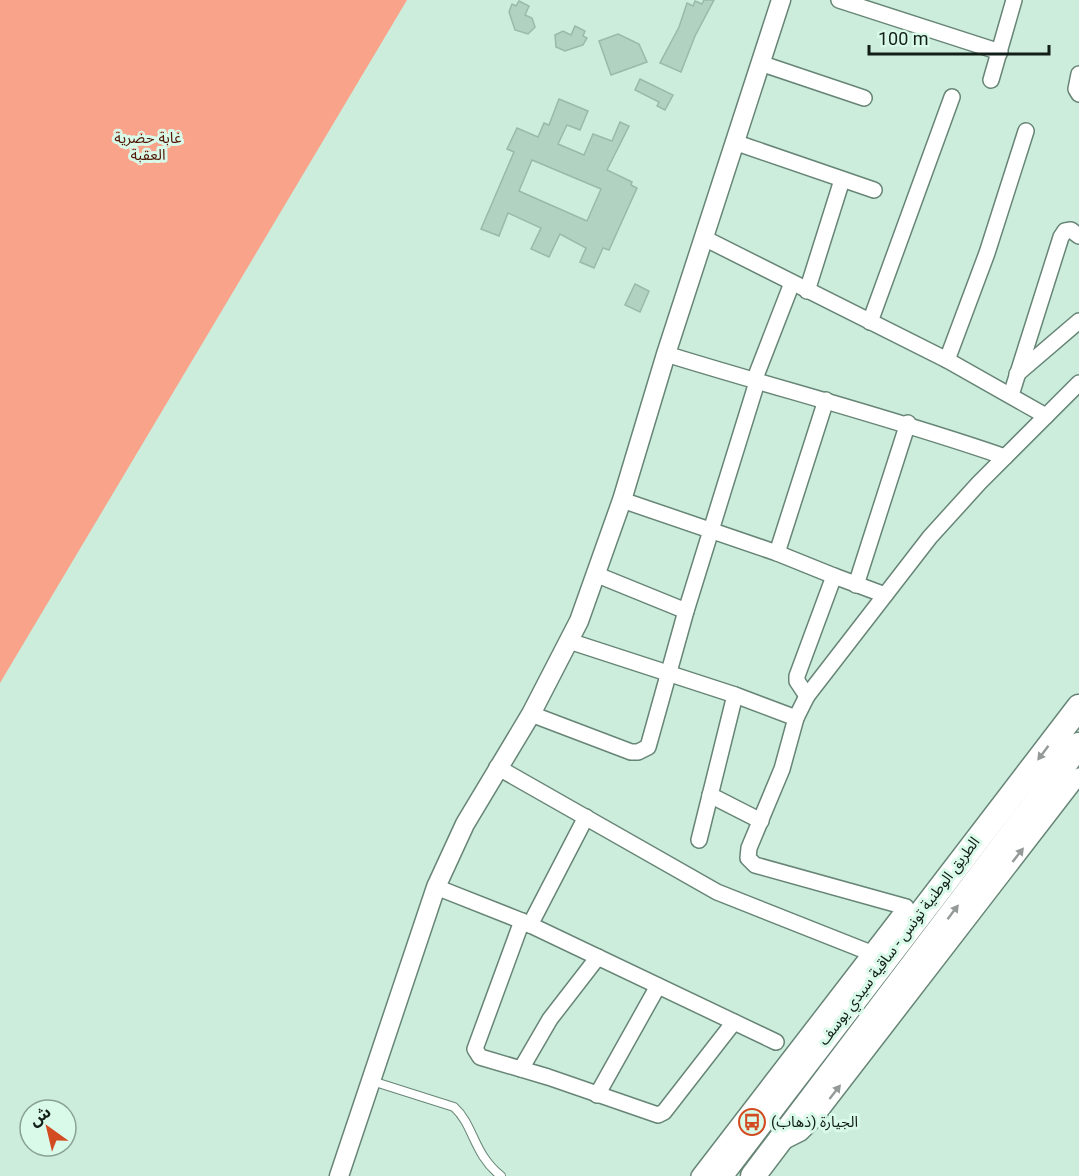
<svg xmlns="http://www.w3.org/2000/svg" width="1079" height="1176" viewBox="0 0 1079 1176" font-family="Roboto,'Noto Sans Arabic',sans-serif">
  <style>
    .green { fill: #f8a38a }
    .building { fill: #b1d1c1; stroke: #99b9a9; stroke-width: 1.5; fill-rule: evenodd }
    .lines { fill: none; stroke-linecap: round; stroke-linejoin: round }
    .service-casing { stroke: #678576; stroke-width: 10 }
    .minor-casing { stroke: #678576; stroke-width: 18 }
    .tertiary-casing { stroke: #678576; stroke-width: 21 }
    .trunk-casing { stroke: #678576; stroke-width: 27 }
    .service { stroke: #fff; stroke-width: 8 }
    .minor { stroke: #fff; stroke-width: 15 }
    .tertiary { stroke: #fff; stroke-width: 18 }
    .trunk { stroke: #fff; stroke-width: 24 }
    .oneway { fill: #949a97 }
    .labels { text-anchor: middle; stroke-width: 6; stroke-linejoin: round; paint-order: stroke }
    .park-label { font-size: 15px; fill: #521705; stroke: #d9fae9 }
    .street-label { font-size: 15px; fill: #121e18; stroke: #d9fae9 }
    .poi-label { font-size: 15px; fill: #121e18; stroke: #d9fae9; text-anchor: start }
  </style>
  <rect width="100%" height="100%" fill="#cceddc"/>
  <!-- green -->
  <path class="green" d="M0 0H407L0 683Z"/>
  <!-- building -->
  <g class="building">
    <path d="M704 0H714L695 36 681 72 660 63 679 27 687 3 693 6 695 1 702 4Z"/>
    <path d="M519 1 529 6 525 15 532 18 535 27 528 34 515 30 509 12 512 4 516 6Z"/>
    <path d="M575 26 585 31 583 36 587 38 583 45 565 51 556 47 555 35 563 31 571 35Z"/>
    <path d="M618 34 639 44 647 62 611 75 599 41Z"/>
    <path d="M640 79 673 95 665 110 657 106 659 102 635 90Z"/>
    <path d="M559 99 588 111 580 130 567 125 558 144 584 155 593 134 612 141 620 122 629 126 607 170 632 182 631 185 637 188 609 250 603 248 594 268 580 262 586 248 560 234 549 257 531 249 541 228 508 213 499 236 481 229 514 152 507 149 517 128 538 137 544 123 549 125ZM532 160 601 189 587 221 519 191Z"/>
    <path d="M635 284 649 291 640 312 625 305Z"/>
  </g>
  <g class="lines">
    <defs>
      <path id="service" d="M372 1081 454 1107C474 1125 473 1154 501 1176"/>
      <g id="minor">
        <path d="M839 0 1000 52"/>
        <path d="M760 63 864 98"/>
        <path d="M1079 74 1076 89 1079 94"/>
        <path d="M991 80 1014 0"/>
        <path d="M734 142 874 190"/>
        <path d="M704 238 947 360 1046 416"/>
        <path d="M807 291 842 180"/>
        <path d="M870 322 952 97"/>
        <path d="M666 354C779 389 893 418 1005 457"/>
        <path d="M947 360 987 253 1026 131"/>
        <path d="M1017 374 1079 321"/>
        <path d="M754 381 792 283"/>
        <path d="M1011 395 1061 237 1065 231 1071 230 1079 236"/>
        <path d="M622 500 777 553 834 576"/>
        <path d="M777 553 826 400"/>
        <path d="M595 574 686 611"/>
        <path d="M856 585 908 423"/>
        <path d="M569 641 735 695 796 718"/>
        <path d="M807 696 797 681V676L834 576 885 595"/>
        <path d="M531 714 631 752H638L648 747 686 611 757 382"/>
        <path d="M497 767 717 892 871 953"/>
        <path d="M710 795 761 821"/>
        <path d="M699 840 735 695"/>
        <path d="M436 887 522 921 776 1042"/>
        <path d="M522 921 475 1049 480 1057 548 1077 658 1115 664 1112 734 1022"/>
        <path d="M530 925 586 817"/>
        <path d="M521 1069 550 1019 598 957"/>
        <path d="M597 1095 658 986"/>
        <path d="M783 1142 801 1133 813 1121 1079 776"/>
        <path d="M699 1176 906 907 755 865 748 858 749 848 782 769 796 718 807 696 930 537 979 483 1079 383"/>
      </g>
      <path id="tertiary" d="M339 1176 436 887 465 824 531 714 579 621 622 500 666 354 781 0"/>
      <g id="trunk">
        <path d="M720 1176 1079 707"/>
        <path d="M753 1176 1079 745"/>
      </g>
    </defs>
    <!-- service casing -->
    <use href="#service" class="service-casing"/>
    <!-- minor casing -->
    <use href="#minor" class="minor-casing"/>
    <!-- tertiary casing -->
    <use href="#tertiary" class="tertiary-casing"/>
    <!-- trunk casing -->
    <use href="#trunk" class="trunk-casing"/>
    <!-- service -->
    <use href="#service" class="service"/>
    <!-- minor -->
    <use href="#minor" class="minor"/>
    <!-- tertiary -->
    <use href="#tertiary" class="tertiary"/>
    <!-- trunk -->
    <use href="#trunk" class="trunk"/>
  </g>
  <!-- one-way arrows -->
  <defs><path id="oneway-solid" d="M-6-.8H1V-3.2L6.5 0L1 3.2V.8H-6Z" transform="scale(1.5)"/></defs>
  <g class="oneway">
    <use href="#oneway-solid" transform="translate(1043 753) rotate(127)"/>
    <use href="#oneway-solid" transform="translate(1018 855) rotate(-52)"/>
    <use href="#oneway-solid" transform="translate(953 912) rotate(-53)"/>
    <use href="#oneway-solid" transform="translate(835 1092) rotate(-52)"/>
  </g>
  <!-- icons -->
  <defs>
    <symbol id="bus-ring" viewBox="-11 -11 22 22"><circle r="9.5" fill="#d9fae9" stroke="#d34b21" stroke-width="1.5"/><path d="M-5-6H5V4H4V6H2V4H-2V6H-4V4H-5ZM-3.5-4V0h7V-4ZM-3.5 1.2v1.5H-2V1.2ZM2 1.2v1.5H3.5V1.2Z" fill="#d34b21"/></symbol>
  </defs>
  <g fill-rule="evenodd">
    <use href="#bus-ring" x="737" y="1107" width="30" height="30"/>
  </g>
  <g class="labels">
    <!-- park labels -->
    <g class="park-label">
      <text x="148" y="143">غابة حضرية<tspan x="148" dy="17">العقبة</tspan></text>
    </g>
    <!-- street labels -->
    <g class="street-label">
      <text transform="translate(899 941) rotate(-53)" y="5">الطريق الوطنية تونس - ساقية سيدي يوسف</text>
    </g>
    <!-- poi labels -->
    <g class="poi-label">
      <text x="771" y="1127">الجيارة (ذهاب)</text>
    </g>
  </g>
  <!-- north arrow -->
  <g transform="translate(48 1128) rotate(326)"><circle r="28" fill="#d9fae9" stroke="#89a295" stroke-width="1.5"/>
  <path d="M0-4.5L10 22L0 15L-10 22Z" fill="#d34b21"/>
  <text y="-9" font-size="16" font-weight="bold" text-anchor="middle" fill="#121e18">ش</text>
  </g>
  <!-- scale -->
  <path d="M869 45v9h180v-9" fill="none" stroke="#121e18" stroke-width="3"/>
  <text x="878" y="45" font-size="18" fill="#121e18" stroke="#d9fae9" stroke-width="4.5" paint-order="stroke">100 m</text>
</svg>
